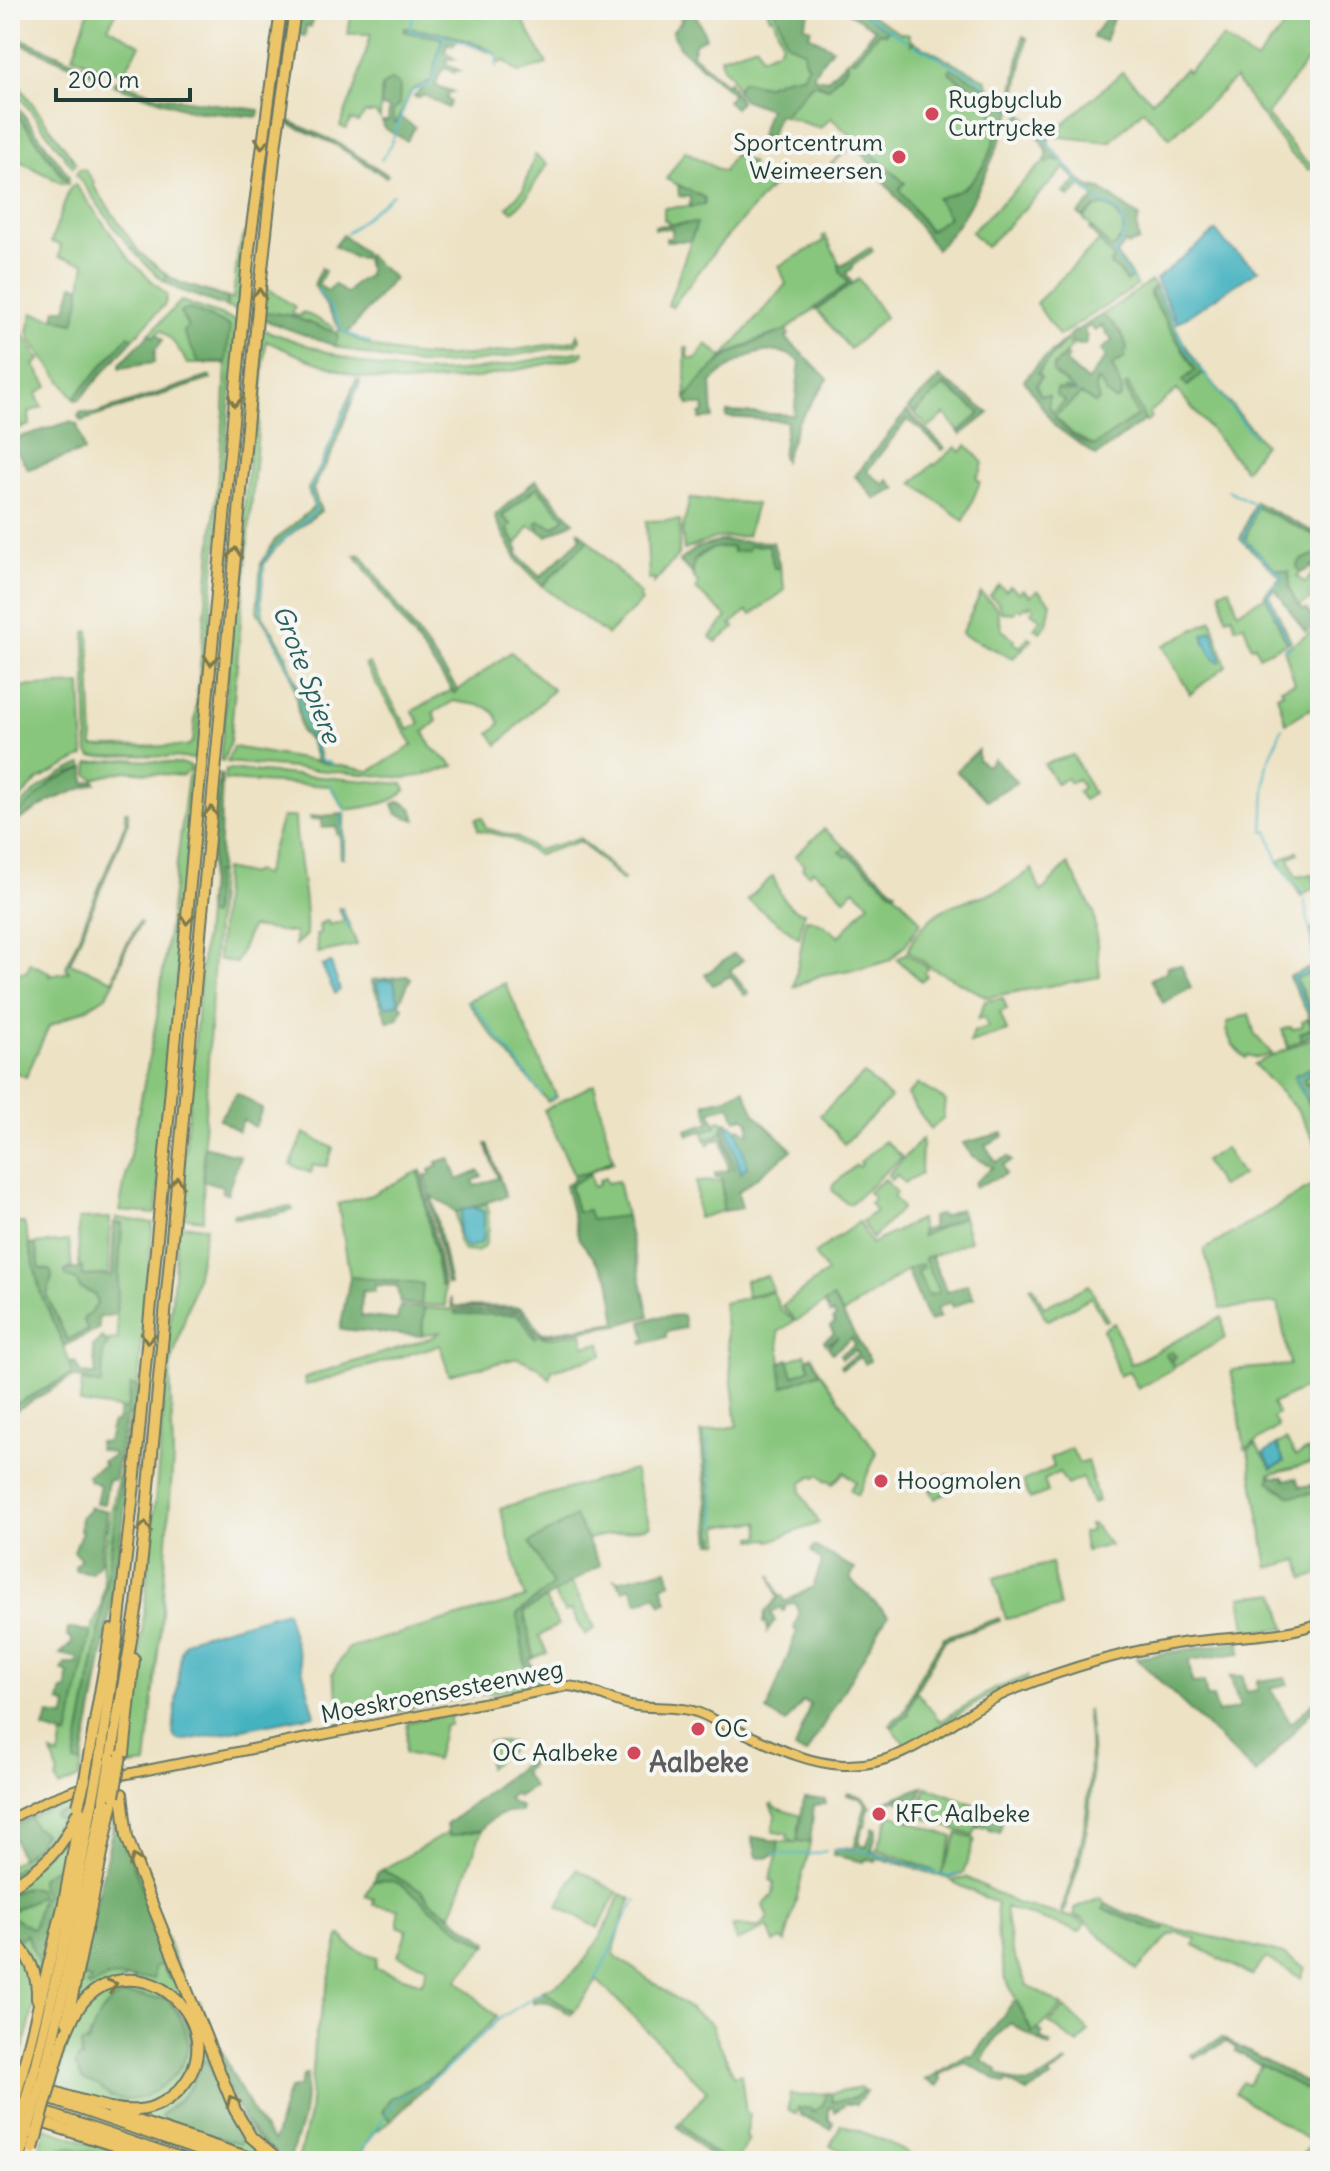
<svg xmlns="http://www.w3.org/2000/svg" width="1330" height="2171" viewBox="0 0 1330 2171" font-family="Delius,sans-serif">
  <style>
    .green { fill: #88c67d; stroke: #548258; stroke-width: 2; fill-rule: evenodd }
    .forest { fill: #6eab6c; stroke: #467450; stroke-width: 2; fill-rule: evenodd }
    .water { fill: #44b2c0; stroke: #32787a; stroke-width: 2 }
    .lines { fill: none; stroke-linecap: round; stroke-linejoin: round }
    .stream { stroke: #44b2c0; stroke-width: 2 }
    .primary-casing { stroke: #677766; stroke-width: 12 }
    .highway-casing { stroke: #677766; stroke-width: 14 }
    .primary { stroke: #edc569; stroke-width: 8 }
    .highway { stroke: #edc569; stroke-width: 10 }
    .highway-bridge-casing { stroke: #677766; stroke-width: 14; stroke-linecap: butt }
    .highway-bridge { stroke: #edc569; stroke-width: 10 }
    .oneway { stroke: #7c7a4c }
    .poi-dot { fill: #d1495b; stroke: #f6f6f2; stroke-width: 3 }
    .labels { text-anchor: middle; stroke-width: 8; stroke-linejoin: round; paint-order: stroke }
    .poi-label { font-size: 24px; fill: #1f3d34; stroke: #f6f6f2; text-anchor: start }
    .street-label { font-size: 24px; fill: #1f3d34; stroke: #f6f6f2 }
    .water-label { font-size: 26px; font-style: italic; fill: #2a605e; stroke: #f6f6f2 }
    .quarter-label { font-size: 28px; font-weight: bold; fill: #5c5c5f; stroke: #f6f6f2 }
  </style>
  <rect width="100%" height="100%" fill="#f6f6f2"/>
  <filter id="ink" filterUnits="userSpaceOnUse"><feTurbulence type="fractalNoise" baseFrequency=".0125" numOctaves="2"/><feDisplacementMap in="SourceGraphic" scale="16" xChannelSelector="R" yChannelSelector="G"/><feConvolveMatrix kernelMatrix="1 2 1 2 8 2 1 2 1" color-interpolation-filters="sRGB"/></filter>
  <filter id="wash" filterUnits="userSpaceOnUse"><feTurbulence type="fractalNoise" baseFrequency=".006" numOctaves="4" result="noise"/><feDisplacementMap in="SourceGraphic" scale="32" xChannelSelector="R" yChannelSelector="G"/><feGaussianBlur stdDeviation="1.8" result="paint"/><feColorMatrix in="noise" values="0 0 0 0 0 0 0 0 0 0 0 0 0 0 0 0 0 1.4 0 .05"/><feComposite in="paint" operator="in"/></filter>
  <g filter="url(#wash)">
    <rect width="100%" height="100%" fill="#ede2c4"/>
    <!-- green -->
    <g class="green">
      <path d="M89 10H118L108 27 140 45 123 73 102 66 101 69 73 56Z"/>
      <path d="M352 10H532L535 14 524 23 547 64 519 73 505 61 499 63 496 54C469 36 437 33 406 28L442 38 432 80 412 90 396 123 393 122V111L382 86 380 118 375 113H365L358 122 351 120 346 129 340 126 356 86 371 34H348Z"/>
      <path d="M767 10H777L775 12 805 51V62L808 66 801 77H788L765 86 742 81 737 90 730 74 723 68 721 57 757 45 762 57 779 49 782 42 773 17 770 18Z"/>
      <path d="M857 10H862L901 33 909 34 911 46 912 41 985 79 990 90 1013 107V109L982 86 949 72C962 84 982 96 991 111 1006 136 982 176 961 189 954 194 945 196 937 198L950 217 930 231 899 189 904 183 831 118 820 128 783 116 812 83 828 88 848 65 846 61 848 59 855 60 879 31 885 33 887 30Z"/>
      <path d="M1262 10H1320V57L1307 61 1267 115 1301 157 1313 166 1309 170 1289 152 1235 79 1170 138 1143 110 1110 142 1050 136 1122 72 1152 101 1185 69 1188 72 1223 38 1256 61 1284 27Z"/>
      <path d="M10 73 76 163 73 167 10 84Z"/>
      <path d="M10 104 65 180 69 176 68 184H63L10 156Z"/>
      <path d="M685 151 723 172 734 154 752 163 749 168 767 175 776 182 717 248 672 307 668 305 697 223 668 224 667 220H664V208L704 205 705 198 666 179Z"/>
      <path d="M535 155 547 164 526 198 513 212 507 207 523 190Z"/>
      <path d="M1056 158 1058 161 1061 158 1078 179 1076 180 1065 168 986 247 971 232 1045 161 1048 163Z"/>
      <path d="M79 169 85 170 95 183 93 185 139 252 167 275 164 281C128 252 103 210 76 174Z"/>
      <path d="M75 184 131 261 167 295 165 304 133 339 129 336 74 398 31 341 28 331 33 313 73 323 79 300 85 263 59 257 61 245 51 242 69 190Z"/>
      <path d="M1100 205 1113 208 1124 227 1122 236 1112 250 1083 218Z"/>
      <path d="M246 231 238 311 226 307 228 298 233 299 238 251Z"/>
      <path d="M825 235 849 283 786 330 754 341 722 358 686 398 685 348H688L687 356 691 359 697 358 706 344 723 357 786 284 779 266 824 241 822 237Z"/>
      <path d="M1099 241 1114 258 1126 281 1132 277 1137 286 1059 336 1036 303Z"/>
      <path d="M859 279 885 317 850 349 817 310Z"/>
      <path d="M1151 281 1156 287 1153 288 1150 295 1195 370 1183 381 1188 386 1203 372 1264 444 1245 470 1177 390 1149 413 1152 417 1146 422 1128 385 1125 386 1137 416 1094 446 1072 433 1054 416 1081 394 1095 403 1097 380 1100 381 1107 394 1122 393 1112 365 1125 358 1115 325 1102 315Z"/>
      <path d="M266 287 295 307 292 314 300 316 303 312 334 327 332 331 288 315 264 312Z"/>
      <path d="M181 301 237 321 197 759 140 755 92 757 88 753 85 632 89 631 93 747 188 746 193 741 224 411 226 364H187C181 350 173 340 161 330L154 337 149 334Z"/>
      <path d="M261 329C303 343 347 362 391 369 454 380 521 361 583 351L584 354 580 357 477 378 404 383 359 377 307 359 266 341 230 742 223 761 220 760Z"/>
      <path d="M340 329C401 375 503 351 573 341L576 339 578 334 580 339 577 344C526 353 473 366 421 364 391 362 363 354 335 346L338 336 336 333Z"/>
      <path d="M23 334 40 360 34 365 48 386 36 394 42 407 29 412 30 425 10 431V383Z"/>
      <path d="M1067 339 1072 346 1054 366 1057 377 1074 388 1077 392 1064 388 1066 401 1053 413 1043 395H1040L1036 385 1041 378 1037 373Z"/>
      <path d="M942 385 982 414 959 432 945 414 929 428 914 413Z"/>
      <path d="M967 445 983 463 981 471 976 478 980 482 964 521 913 483 933 464 935 465 956 447 961 452Z"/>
      <path d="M537 487 565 518 554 527 539 522 538 530 529 526 516 546 502 517Z"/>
      <path d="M690 498 756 504 747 536 715 538 684 550 682 531Z"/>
      <path d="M1256 506 1320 538V559L1316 554 1301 560 1297 566 1301 572 1297 576 1305 583 1314 572 1311 566 1320 565V587L1309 594 1311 599 1299 606 1290 593 1289 572 1275 569 1245 540Z"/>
      <path d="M680 520 679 554 654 583V579L649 580 646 521Z"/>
      <path d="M588 540 641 595 639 597 642 601 607 635 542 586Z"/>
      <path d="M769 545 774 568H780L785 590 751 615 747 611 731 624 735 628 716 642 710 637 727 617 696 589 698 583 692 575 693 562 712 548 733 547V551L749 546Z"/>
      <path d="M261 564 264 565 261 600 263 616 285 652 298 688 295 690 290 671 272 635 257 611Z"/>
      <path d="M999 585 1006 591 1010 586 1019 593 1023 589 1030 596 1038 590 1051 603 1047 624 1040 632 1034 628 1041 619 1031 612 1034 608 1030 605 1028 608 1025 606 1021 610 1017 608 1014 613 1001 612 998 603 990 596Z"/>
      <path d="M1230 588 1238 612 1266 596 1287 643 1259 656 1255 645 1251 646 1244 625 1235 627 1232 616 1226 618 1220 591Z"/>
      <path d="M981 593 996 607 1002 630 1014 639 1013 642 1020 647 1028 637 1032 640 1013 658 961 634Z"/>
      <path d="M1212 620 1226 666 1190 694 1163 646Z"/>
      <path d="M1320 627V703L1286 723 1277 695 1283 692 1281 688 1295 683 1284 649Z"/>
      <path d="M511 652 553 690 498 745 490 733 500 724C494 701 473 706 454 701L433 713 437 721 424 732 431 747 454 766 431 774 427 772V775L405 778 227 762 233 747 370 771 413 745 365 665 369 663 409 730 420 723 412 711 452 690 454 693Z"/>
      <path d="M81 684 84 756 38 780 10 809V687Z"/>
      <path d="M1073 755 1093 793 1084 800 1078 792 1083 787 1077 779 1070 783 1066 778 1057 784 1044 764Z"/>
      <path d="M127 759 183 764 191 766 190 770 182 776 125 771 94 779 88 775 89 763Z"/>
      <path d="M82 764 85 768 69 773 16 817 18 818 10 826V819C29 793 52 776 82 764Z"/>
      <path d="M194 767H197L156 1214 119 1211 157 1017 188 777Z"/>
      <path d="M226 769 403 784 406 790C392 805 366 807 346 810L330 786 225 780Z"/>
      <path d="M125 811H128V822L70 963 113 980 122 953 139 922 141 923 125 951 115 980 107 995 86 1009 49 1026 26 1077 10 1070V981L15 970 21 973 27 971 30 963 51 973 49 976 69 972 66 967 126 822Z"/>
      <path d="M282 817H295C296 857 308 895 306 935L295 945V933L251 927 236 963 218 959 224 869 248 874 256 871 264 876Z"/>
      <path d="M482 817 486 828 516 837 538 850 580 838 624 879 622 881 580 841 538 855 510 838 478 830 476 819Z"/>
      <path d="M824 829 845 847 841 852 849 855 902 900 921 922 905 945 890 960 868 967 821 975 794 987 806 919C818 919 829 929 839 937L869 903 854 889 845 899 824 877 822 878 813 870 809 874 802 868 804 865 795 856Z"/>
      <path d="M1297 851 1298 853 1289 858 1296 877 1313 874 1316 890 1313 888 1301 896 1279 861Z"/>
      <path d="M1068 864 1094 912 1100 977 987 997 932 968 908 951C910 943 915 936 921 929 944 900 968 903 999 890 1012 885 1021 877 1032 869L1041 892Z"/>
      <path d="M215 871 219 872 204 1131 203 1220 179 1217 206 914 212 915Z"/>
      <path d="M773 876C779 891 785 910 804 912L799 938 747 900Z"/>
      <path d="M339 908H342L357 945 318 953 316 935 320 933 319 925H322V922L328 921 329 925 344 921Z"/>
      <path d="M1320 945V1027L1295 978 1319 969 1316 947Z"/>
      <path d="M906 953 928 968 924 972 927 976 921 981 897 959Z"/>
      <path d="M505 983 557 1097 548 1102 488 1030 467 1001Z"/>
      <path d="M1003 998 1007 1009 1000 1012 1007 1031 970 1043 974 1031 988 1027 984 1017 978 1019 985 1001Z"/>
      <path d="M1249 1014 1255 1035 1272 1054 1257 1058 1248 1055 1246 1058C1234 1048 1226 1039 1227 1022Z"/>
      <path d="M1308 1019 1312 1028 1300 1034 1302 1040 1288 1047 1282 1030 1291 1027 1292 1030 1303 1026 1302 1022Z"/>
      <path d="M1314 1037H1320V1063L1294 1076 1309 1099 1317 1096 1312 1083 1306 1085 1304 1079 1308 1072 1320 1066V1152L1298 1111 1254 1064Z"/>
      <path d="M864 1074 891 1098 844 1144 820 1115Z"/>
      <path d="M594 1084 613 1159 587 1173 574 1175 544 1110Z"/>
      <path d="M918 1084 945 1100 943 1119 931 1129 907 1095Z"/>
      <path d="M721 1120 723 1123 734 1170 732 1171 722 1129 717 1136 705 1139 703 1131 716 1127 715 1122Z"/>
      <path d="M304 1133 333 1148 327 1166 313 1165 311 1173 291 1165Z"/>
      <path d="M922 1139 921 1173 904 1183 897 1175 891 1180 888 1175Z"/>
      <path d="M885 1141 902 1157 851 1203 847 1204 832 1190 833 1185 856 1165 859 1167 862 1164 860 1162Z"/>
      <path d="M1225 1148 1242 1175 1221 1187 1204 1161Z"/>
      <path d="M419 1171 441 1285 444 1286 446 1306 421 1305 422 1284 350 1277 338 1204 371 1195Z"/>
      <path d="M590 1175 593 1187 599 1185V1180L605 1178 607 1183 618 1181 626 1216 591 1220 577 1212 570 1185Z"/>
      <path d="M885 1179 896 1193 893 1196 902 1208 872 1239 862 1221 876 1211 870 1203 874 1199 868 1192Z"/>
      <path d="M722 1181 723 1211 698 1218 696 1182Z"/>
      <path d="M1320 1181V1387L1317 1382 1272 1404 1278 1414 1273 1417 1278 1427 1245 1449 1231 1370 1290 1365 1278 1303 1221 1309 1204 1250Z"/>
      <path d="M487 1203 489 1228 485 1246 477 1252 464 1251 458 1242 456 1212 462 1210 459 1226 484 1235V1212L476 1207Z"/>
      <path d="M963 1217 970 1241 925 1259 939 1292 928 1297 917 1271 921 1264 907 1270 843 1314 833 1298 796 1321 782 1306 827 1272 814 1254 859 1222 871 1244 920 1219 922 1236Z"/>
      <path d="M110 1218 109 1275 81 1276 82 1268 79 1265 78 1219Z"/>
      <path d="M117 1218 153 1223 138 1387 131 1386 127 1410 80 1403 82 1381 102 1385 103 1351 108 1344 106 1340 118 1339 116 1314 122 1225 114 1223Z"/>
      <path d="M24 1223 41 1294 64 1346 73 1374 16 1404 10 1393V1224Z"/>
      <path d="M178 1225 206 1227 196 1280 170 1368 173 1458 161 1624 146 1764 129 1766 159 1459Z"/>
      <path d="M69 1241 72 1268 68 1269 88 1292 94 1294C102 1307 92 1309 84 1319L88 1330 67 1340 47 1296 52 1276 50 1271 40 1269 35 1244Z"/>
      <path d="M767 1276 773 1290 747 1296 745 1280Z"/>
      <path d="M1089 1285 1108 1320 1104 1321 1091 1297 1049 1320 1046 1319 1030 1287 1033 1286 1044 1307Z"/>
      <path d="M773 1292 780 1309 794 1321 778 1332 783 1387 820 1372 877 1453 858 1495 850 1489 856 1482 844 1472 833 1484 829 1480 826 1482 819 1475 815 1478 813 1476 802 1483 801 1492 819 1523 770 1541 769 1539 753 1540V1537L761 1536 759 1522 719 1526 720 1542 715 1543 703 1432 737 1426 723 1303Z"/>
      <path d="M424 1308 455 1310V1313L516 1315 523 1320 534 1337 536 1335 548 1338 582 1333 585 1346 601 1343 603 1355 552 1370 550 1379 538 1367 518 1358 449 1375 440 1345 306 1385 304 1379 312 1375 434 1337 439 1332 422 1336Z"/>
      <path d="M1222 1317 1225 1338 1175 1367 1172 1363 1176 1356 1171 1351 1174 1359 1171 1360 1168 1353 1166 1355 1174 1368 1138 1389 1129 1371 1119 1376 1103 1329 1114 1323 1131 1364Z"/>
      <path d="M805 1354 811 1368 793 1376 788 1361Z"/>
      <path d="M128 1426 99 1632 75 1761 82 1764 79 1778 59 1787 56 1781 58 1773 52 1753 59 1757 63 1735 67 1736 91 1631 101 1606 104 1586 102 1559Z"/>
      <path d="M1286 1440 1296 1456 1309 1450 1311 1463 1270 1474 1275 1487 1291 1496 1315 1493 1320 1536V1574L1304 1579 1299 1560 1268 1568 1248 1450 1255 1444 1272 1468 1284 1462 1277 1445Z"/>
      <path d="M1071 1448 1079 1463 1087 1460 1098 1501 1092 1503 1082 1478 1067 1485 1059 1472 1044 1480 1048 1492 1030 1499 1023 1481 1054 1467 1051 1458Z"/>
      <path d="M634 1470 650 1526 587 1539 575 1517 553 1586 517 1614 529 1688 487 1693 346 1721 332 1674 348 1648 525 1598 500 1508Z"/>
      <path d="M948 1475 953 1477 957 1487 935 1499 930 1490Z"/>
      <path d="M1093 1524 1110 1545 1086 1551 1082 1533 1091 1531 1089 1525Z"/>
      <path d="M1051 1563 1060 1607 1006 1619 994 1578Z"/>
      <path d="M572 1583 595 1628 585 1635 571 1610 565 1612 554 1594Z"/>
      <path d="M1276 1593 1286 1628 1246 1632 1241 1597Z"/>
      <path d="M545 1599 558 1625 539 1636 547 1653 534 1658 524 1612Z"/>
      <path d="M1028 1676 1027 1680 991 1695 906 1746 892 1727 909 1714 907 1712 916 1691 940 1721 994 1689Z"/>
      <path d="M469 1710 470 1712 450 1716V1725H444L436 1760 405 1753 408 1722Z"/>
      <path d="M1086 1710H1088C1097 1788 1090 1840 1063 1913L1061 1911C1086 1844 1096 1780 1086 1710Z"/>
      <path d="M488 1742H511L510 1750 488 1768Z"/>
      <path d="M927 1787 984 1808 973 1836 917 1815Z"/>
      <path d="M75 1796 73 1810 65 1811 39 1852 10 1874V1865L29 1854 44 1833 34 1827 30 1817Z"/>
      <path d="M120 1801 123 1822 229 2103 275 2161 132 2116 159 2108 198 2060 184 2003 129 1978 73 2008 81 1976 91 1980 90 1987 108 1977 153 1978 154 1967 161 1964 165 1972 173 1974 120 1830 113 1826 116 1802ZM207 2060 233 2122 242 2136 172 2124 161 2114C182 2099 194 2086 203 2061Z"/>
      <path d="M772 1804 776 1808 801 1816 797 1840 810 1843 808 1854 785 1942 781 1939 774 1943 768 1927 737 1941 732 1926C742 1924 750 1928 761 1927L768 1917 763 1906 773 1895 774 1881 770 1880 778 1853V1841L796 1843 787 1839 788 1834 773 1832 775 1815 770 1805Z"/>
      <path d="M890 1814 953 1837 941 1874 958 1833 975 1839 963 1873 949 1879 904 1865V1862L935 1871 877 1849Z"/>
      <path d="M76 1822 72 1847 40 1993 37 1974 10 1936V1931L20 1938 25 1933 41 1968 40 1975 61 1866 44 1876 46 1895 41 1900 33 1929 10 1916V1912L40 1896 35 1888H22L10 1894V1891Z"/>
      <path d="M482 1830 451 1915 428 1900 425 1894 382 1870 447 1833 448 1836Z"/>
      <path d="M577 1869 618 1892 598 1928 558 1906Z"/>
      <path d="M966 1877 1015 1903 1078 1919 1085 1924 1079 1932 1005 1907 1011 1949 1027 1985 1063 2006 1033 2034 1005 1977 998 1940 996 1903 951 1881Z"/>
      <path d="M391 1879 407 1887 429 1907 486 1946 457 1980 497 2017 438 2074 397 2097 384 2114 391 2121 373 2133 357 2161H298L309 2114 314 2043 339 1937 342 1935C350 1950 362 1952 377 1957L375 1968 422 1983 427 1966 398 1956 407 1930 398 1926V1909L373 1905 374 1899 365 1896 374 1881Z"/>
      <path d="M621 1894 632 1899 625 1912 613 1954 711 2024 734 2076 741 2074 746 2113 750 2114 746 2137 749 2139 737 2161C714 2161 695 2137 681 2122L707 2091 597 1980 574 2011 543 1991C586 1975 603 1933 621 1894Z"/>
      <path d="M1101 1898 1106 1904 1103 1909 1155 1930H1163L1166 1926 1268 1950 1283 1954 1305 1968 1301 1978 1266 1958 1252 1976 1194 1945 1196 1939 1178 1932 1169 1936 1137 1970 1083 1919 1074 1915V1909Z"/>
      <path d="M10 1943C15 1949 23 1956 26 1963 44 1996 25 2041 15 2074L10 2072Z"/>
      <path d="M128 1984C212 1992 211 2101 134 2107 108 2109 80 2096 56 2088 67 2041 73 1996 128 1984ZM125 1995 144 1996 179 2013 187 2040 158 2089 135 2099 110 2097 101 2087 81 2077C73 2045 105 2017 125 1995Z"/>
      <path d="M1065 2008 1089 2031 1078 2044 1049 2023Z"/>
      <path d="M1261 2065 1320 2097V2161H1297L1311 2142 1235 2093 1242 2082 1248 2085Z"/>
      <path d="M861 2088 863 2091 854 2098 832 2102 831 2093Z"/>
      <path d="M827 2093 822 2107 817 2111 798 2108 796 2114 788 2110 790 2094 801 2096Z"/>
      <path d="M841 2124 888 2142 921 2161H874L830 2146Z"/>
      <path d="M46 2128 113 2151 128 2161H114L100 2154 60 2148 57 2161H36Z"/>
    </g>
    <!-- forest -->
    <g class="forest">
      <path d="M301 10H314L311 27 306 26 305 36 297 34Z"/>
      <path d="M694 10 706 37 695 44 692 54 726 84 729 82 740 102 735 108 727 101 733 94 679 47 672 31 682 21 680 19Z"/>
      <path d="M777 10H811L804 25 811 29 809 35 832 48 813 74 815 78 827 80 846 61 848 65 828 88 817 83 812 84 783 116 778 115 769 139 760 136 769 109 742 99 737 90 742 81 765 86 788 77 803 76 808 66 804 59 805 51 787 43C782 33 782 21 775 12Z"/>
      <path d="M844 10H857L888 30 885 34 879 32 854 60 851 58 875 29Z"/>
      <path d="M1111 10H1116L1105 41 1093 38C1093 31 1107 21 1111 10Z"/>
      <path d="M405 28 449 34 490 50 489 52 457 40 453 46 448 43 445 52 455 59H447L446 63 460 71H455L454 73 446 68 442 70 435 85 453 92 448 94 447 99 451 102 448 108 424 95 417 98 414 96 432 80 442 38 404 32Z"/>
      <path d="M10 34H11L100 73 98 77 10 39Z"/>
      <path d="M1023 36 1027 38 1014 104 1011 102Z"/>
      <path d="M951 68 983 86 1013 109C997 149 968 223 936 249L855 144 830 165 857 141 905 183 899 189 929 231 949 217 937 199C944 196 953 194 960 190 981 178 1003 139 993 115 987 98 962 83 949 72Z"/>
      <path d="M115 80 159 96 259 110 258 117 191 111 113 85Z"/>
      <path d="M391 80 400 85 399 105 393 111V122L396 123 399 117 415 127 407 141 383 127 382 121H388L389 108 381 106 382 86Z"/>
      <path d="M10 96 69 176 66 180 10 104Z"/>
      <path d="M1022 114 1049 139V145L1061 158 1058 161 1055 158 1047 163 1045 161 1048 154C1042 140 1032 125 1018 118Z"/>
      <path d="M287 120 336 142 388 175 386 177 334 144 287 123Z"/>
      <path d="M1078 179 1090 187 1101 189 1139 217 1137 227 1139 241 1128 245 1125 242 1117 255 1132 277 1126 282 1119 271 1110 265 1114 258 1089 229 1091 227 1112 249 1125 232 1120 217 1107 205 1094 208 1083 218 1078 214 1095 198 1082 186 1069 197 1064 193Z"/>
      <path d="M678 185 705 198 704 205 690 207V197L679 196Z"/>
      <path d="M697 223 690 241H666V238H672V228L655 229V226Z"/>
      <path d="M343 235 394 278 347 334 341 331 314 285 321 268 325 271 318 285 328 291 334 284 347 294 354 284 369 275 366 258H355L334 246Z"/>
      <path d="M871 247 873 251 853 265V268L846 273 852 283 817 310 815 308 848 283 840 272 839 265H843Z"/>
      <path d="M167 275 181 283 228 298 226 307 177 289 164 281Z"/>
      <path d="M73 285 80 286V300L74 323 54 318 56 309H66Z"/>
      <path d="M1156 287 1182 340 1203 372 1187 386 1183 381 1195 370 1150 294V290Z"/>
      <path d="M190 309 230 326 226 362 199 363 183 331 188 327 180 312Z"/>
      <path d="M264 312 288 315 336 333 338 336 335 346 264 320Z"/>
      <path d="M1102 315C1113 323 1126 335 1127 350L1124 353 1125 358 1112 365 1122 390 1121 397 1116 401 1107 394 1100 381 1097 380 1095 387 1099 401 1095 403 1081 394 1054 417C1064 429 1079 442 1094 446L1137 416 1125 386 1128 384 1145 420 1096 456 1055 426 1024 380 1039 363 1067 339 1037 373 1041 377 1036 385 1040 395H1049V407L1053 413 1065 401 1056 395 1057 389 1076 392 1053 372 1054 366 1066 354 1069 357 1065 362 1087 381 1106 357 1101 350 1112 341 1102 326 1095 331 1090 326 1084 330 1087 338 1085 345 1073 344 1069 335Z"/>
      <path d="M786 330 789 335 786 338 828 379 798 422 784 461 782 456 787 421 726 417 727 412 794 415 800 361C769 338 735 360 711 382L713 418 700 419V414L704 413 703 405H689L686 398C718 354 738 350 786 330Z"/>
      <path d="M149 334 154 337 157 334 163 340 155 350 154 363 120 368V364Z"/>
      <path d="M129 335 133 339 79 400H75L74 398Z"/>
      <path d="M210 376 211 379 81 421 78 416 81 412 94 414Z"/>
      <path d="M940 377 989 413 961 435 959 432 981 413 945 385 914 413 908 408Z"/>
      <path d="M356 380 360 381 331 455 313 489 321 511C302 526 275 542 264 565L261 564 275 540 314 507 308 489 322 464Z"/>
      <path d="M907 411 945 448 942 450 920 429 907 420 867 471 884 485 888 480 897 489 875 499 855 476Z"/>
      <path d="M69 422 77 424 84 451 28 469 10 440Z"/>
      <path d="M536 480 574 522 547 536 538 530 539 526 536 524 539 521 554 527 565 518 537 487 502 516 511 524 507 530 519 551 517 554 540 577 581 538 578 530 588 540 542 586 518 562 495 518 496 514Z"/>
      <path d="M1255 502 1320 535V538L1256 507 1245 540 1275 569 1289 572C1289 589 1291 599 1304 610L1307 609 1312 618 1318 616 1320 623 1305 632 1275 589 1269 595 1291 641 1287 643 1265 594 1281 577 1240 539Z"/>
      <path d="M721 541 773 542 780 568H774L769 545 749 546 748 550 733 552V547C714 546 690 551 693 574L679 561 697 548Z"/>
      <path d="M359 554 363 557 458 690 454 693 355 555Z"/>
      <path d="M1316 554 1320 559V565L1314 564 1304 572 1299 571 1297 566 1301 560Z"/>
      <path d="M298 688 302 695 321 761H317L310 741 301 732 295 690Z"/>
      <path d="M978 750V760L987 766 994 759 1017 782 987 800 956 771Z"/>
      <path d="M85 768V783L95 781 96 783 52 800 19 820 15 817 55 780Z"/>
      <path d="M219 774 222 775 219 872H215L212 916 206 914Z"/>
      <path d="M400 801 412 808 416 820 397 814 393 804Z"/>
      <path d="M344 814V858H341L340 834H337V827L322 828V819L311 820 310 817Z"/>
      <path d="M845 847 896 891 894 893 849 855 846 857 840 852Z"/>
      <path d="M1312 929 1319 969 1295 979 1320 1027V1036L1311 1035 1302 1040 1299 1034 1312 1028 1308 1019 1310 1018 1289 977 1314 966 1310 930Z"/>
      <path d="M733 954 743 960 730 970 749 994 744 995 730 976 713 985 705 975Z"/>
      <path d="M1181 965 1191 988 1163 1003 1151 979 1166 972 1167 966Z"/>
      <path d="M407 976 411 978 399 1003 403 1007 398 1018 388 1022 371 980ZM385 981H394L399 1003H383L376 984Z"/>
      <path d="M1320 1063V1066L1308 1072 1309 1076 1304 1079 1306 1085 1312 1082 1317 1095 1309 1099 1311 1103 1309 1106 1294 1076Z"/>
      <path d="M744 1089 756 1116 792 1150 738 1192 742 1208 723 1211 722 1178 715 1177V1173L729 1170 722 1139 712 1141 709 1145 705 1139 719 1134 722 1129 734 1170 723 1123 727 1122 740 1169 748 1167 737 1130 740 1128 749 1134V1122L744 1117 736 1120 730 1105 711 1111 716 1127 688 1135 686 1130 710 1122 705 1103 726 1098Z"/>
      <path d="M237 1093 262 1109 255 1127 243 1120 238 1131 219 1119Z"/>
      <path d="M1003 1133 1004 1136 985 1145 996 1162 1009 1157 1012 1161 1003 1165 1006 1174 975 1187 974 1183 993 1167 972 1156 963 1143Z"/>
      <path d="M486 1144H488L506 1196 456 1212 432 1196 450 1284H447L425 1175H430V1170L438 1166 437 1162 450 1158 458 1180 479 1171 482 1176 473 1181 475 1186 498 1178Z"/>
      <path d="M204 1146 240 1156 227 1194 222 1192 223 1186 203 1181Z"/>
      <path d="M613 1159 614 1162 596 1169 570 1186 577 1212 588 1210 591 1220 626 1216 649 1316 618 1325 544 1336 535 1331 520 1310 452 1307 451 1298 454 1306 519 1307C532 1312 532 1327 543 1333L617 1322 610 1279 579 1239 565 1186 573 1180 574 1175 587 1173Z"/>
      <path d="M421 1171 422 1173 444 1286 441 1285 419 1173Z"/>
      <path d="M291 1207 293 1210 275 1215 234 1218 233 1214Z"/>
      <path d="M960 1209 963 1217 921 1236V1231L932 1228V1217L941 1214 942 1217Z"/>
      <path d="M114 1223 122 1224 116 1314 98 1318 99 1329 64 1346 41 1294 29 1245 35 1244 40 1269 50 1270 52 1276 47 1296 67 1340 88 1330 83 1319C92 1309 102 1307 94 1294L80 1288 76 1280 66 1276 65 1271 82 1268V1276L112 1275Z"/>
      <path d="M931 1256 947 1292 967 1284 974 1298 953 1307 950 1302 937 1308 940 1317 929 1322 907 1270 921 1264 923 1268 917 1271 928 1296 939 1292 924 1258Z"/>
      <path d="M350 1277 423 1284 421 1305 400 1303 397 1286 375 1285 374 1292 362 1291 361 1316 397 1320 400 1306 424 1308 422 1336 340 1329Z"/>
      <path d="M833 1298 870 1361 865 1364 860 1357 843 1368 841 1365 858 1354 856 1350 842 1358 840 1354 855 1345 852 1338 832 1353 828 1346 838 1337 826 1344 824 1341 834 1334 830 1327 835 1323 833 1319 836 1317 833 1313 830 1314 824 1303Z"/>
      <path d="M455 1310 517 1312 524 1316 536 1335 535 1338C527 1331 526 1320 516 1315L455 1314Z"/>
      <path d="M683 1315 685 1328 666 1332V1337L643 1344 642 1341 646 1339 642 1322 656 1317Z"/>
      <path d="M102 1337 108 1344 103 1351 102 1385 73 1377 13 1412 10 1408V1393L17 1404 72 1374 69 1364 75 1362 81 1374 96 1375 93 1346Z"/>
      <path d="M812 1356 820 1372 783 1387 780 1363 788 1359 793 1376 810 1368 807 1359Z"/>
      <path d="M131 1385 138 1387 137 1399C126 1521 107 1643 82 1764L75 1762 99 1632 130 1414H127L114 1480H108L104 1504 96 1503 100 1485 89 1480 87 1475 104 1465 102 1461 113 1457V1453L98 1449 99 1442 105 1443 109 1438 112 1423 117 1422 120 1409 127 1410Z"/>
      <path d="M700 1432H703L715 1543H711Z"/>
      <path d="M1270 1474 1272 1477H1283L1284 1480 1296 1478 1300 1487 1316 1484 1317 1493 1291 1496 1269 1481Z"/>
      <path d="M90 1507 108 1511 100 1557 102 1559 91 1573 75 1570V1566L81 1559 74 1551 82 1531 80 1530 81 1516 88 1512Z"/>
      <path d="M575 1517 600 1565 524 1612 534 1658 529 1661 542 1685 529 1688 517 1614 553 1585 530 1543Z"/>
      <path d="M814 1546 855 1569 850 1579 888 1615 806 1754 795 1750 810 1704 803 1701 786 1723 767 1711 797 1631 794 1629 799 1614 795 1602 785 1606V1610L782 1611 781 1607 771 1613 775 1621 767 1632V1623H764L765 1612 778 1598 771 1575 779 1596H782L785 1602 813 1587 822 1562 811 1551Z"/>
      <path d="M667 1569 671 1583 662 1586 667 1602 661 1605 656 1595 638 1603 631 1587 623 1590 614 1578 618 1581Z"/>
      <path d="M999 1618 1000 1621 945 1640 917 1689 908 1711 909 1714 892 1727 889 1724 904 1712 919 1677 944 1637Z"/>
      <path d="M68 1629 91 1631 68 1737 44 1729 48 1715 65 1717 67 1705 59 1702 62 1690H67L68 1673 62 1670 65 1664H77L78 1658 60 1654 72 1643V1639L67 1636Z"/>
      <path d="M1240 1641 1241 1653 1189 1660 1192 1683 1204 1682 1207 1697H1213L1218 1713 1240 1708 1230 1676H1243L1246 1692 1257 1690V1681L1286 1677 1288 1684 1270 1688 1291 1724 1312 1703 1315 1707 1256 1774 1136 1658Z"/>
      <path d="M530 1759V1767L523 1772 533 1787 517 1797 514 1793 508 1798 512 1803 521 1807V1812C505 1812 491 1815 482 1830L448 1836 446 1825Z"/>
      <path d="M924 1786 911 1819 907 1818 911 1805 896 1800 882 1803Z"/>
      <path d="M848 1793 862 1797 871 1807 868 1808 865 1826H862L859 1845 866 1847 873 1828 877 1829 871 1853 873 1851 904 1862V1865L877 1858 876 1862 866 1859 864 1862 833 1855 834 1849 854 1848 866 1804 862 1799 847 1795Z"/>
      <path d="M804 1798 825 1799V1804L814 1805 810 1843 797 1841Z"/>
      <path d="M987 1805 1004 1810 1000 1833 989 1830V1827L978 1828Z"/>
      <path d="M73 1810C61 1846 39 1862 10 1885V1874C32 1858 49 1844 60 1818L54 1817V1814Z"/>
      <path d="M30 1817 34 1827 44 1833 36 1846 21 1859 10 1826Z"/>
      <path d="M113 1826 120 1829 177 1982 169 1978 161 1964 154 1968V1979L108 1977 90 1987 87 1985 91 1980 81 1976Z"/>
      <path d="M752 1837 778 1841V1853L767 1858 757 1857Z"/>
      <path d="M63 1860H66L46 1944 49 1946 42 1976 37 1958 26 1934 20 1939 10 1931V1916L33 1929 41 1900 45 1895 40 1886V1878L54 1869H58Z"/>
      <path d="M382 1870 421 1890 428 1900 488 1942V1945C473 1941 443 1918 429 1907 411 1891 400 1877 374 1881L377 1873Z"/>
      <path d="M28 1887 38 1889 40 1896 10 1912V1894Z"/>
      <path d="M1106 1904 1117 1910 1166 1926 1164 1930H1155L1103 1909Z"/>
      <path d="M543 1991 574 2011 571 2015C558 2007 550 1998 533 2003V1997Z"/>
      <path d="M125 1995 167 1999C193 2030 197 2060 162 2086 152 2094 140 2100 127 2100 113 2099 109 2096 100 2087 96 2083 88 2083 83 2080L75 2065 78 2059H82L81 2044 88 2043C94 2025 105 1999 125 1995Z"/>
      <path d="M200 2001C209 2026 256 2129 274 2141L285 2099 290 2089 299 2087 303 2076 307 2074 303 2117 289 2161C237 2139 216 2053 197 2003Z"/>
      <path d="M1014 2001 1017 2002 1032 2033 1037 2029 1043 2033 1040 2038 1051 2044 1049 2047 1010 2023 997 2036 982 2060 998 2070 997 2073C1033 2093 1032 2083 1065 2062L1067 2063 1049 2075 1051 2079 1027 2092 1007 2081 1005 2084 965 2062 940 2074 939 2077 941 2079 937 2086 925 2080 968 2055 972 2057Z"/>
      <path d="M1222 2038 1320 2090V2097L1235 2051 1236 2048 1226 2042 1195 2058 1191 2055Z"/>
      <path d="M207 2060 233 2122 244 2139 239 2144 172 2124 165 2121 161 2116 178 2102 192 2086 203 2061Z"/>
      <path d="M438 2074 391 2121 382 2112 391 2097 397 2096Z"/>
      <path d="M863 2091 866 2092 856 2104H846L835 2112 833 2107 829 2108V2121L833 2122 831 2129 800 2115 801 2112 798 2110V2108H811V2111H816L818 2107 822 2106 827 2093H831L832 2102 854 2098Z"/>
      <path d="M681 2122 710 2151 730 2161H716L677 2126Z"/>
      <path d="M69 2147 100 2154 114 2161H57L60 2148Z"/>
    </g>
    <!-- water -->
    <g class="water">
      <path d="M1216 231 1227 245 1258 270 1177 323 1156 279Z"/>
      <path d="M1212 630 1221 659 1220 662C1211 658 1205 644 1203 635Z"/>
      <path d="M331 963 340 990 335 994 322 966Z"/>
      <path d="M385 980 394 981 399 1003 387 1007 383 1003 376 983Z"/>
      <path d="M732 1124 737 1130 748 1165 741 1173 727 1125Z"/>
      <path d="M472 1207 484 1212V1235L481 1243 467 1248C455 1237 459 1223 462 1210Z"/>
      <path d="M1277 1445 1284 1462 1272 1468 1264 1453Z"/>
      <path d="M286 1611 315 1715 182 1741 176 1739 173 1733 181 1651 185 1643 194 1637Z"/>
    </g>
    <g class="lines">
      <!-- stream -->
      <g class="stream">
        <path d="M858 10 907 41"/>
        <path d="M445 36 490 51 497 57 496 67"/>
        <path d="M913 44 973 76 1011 107"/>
        <path d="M1022 116 1034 127 1079 182 1097 200 1113 207 1121 216 1126 229 1114 255 1134 282"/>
        <path d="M381 160C397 140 399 113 412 91L429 85 433 80 443 41V35L410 31 414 10"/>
        <path d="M347 233 393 194"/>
        <path d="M317 289 338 320 342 331 370 343"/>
        <path d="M1156 289 1187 351 1254 437"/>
        <path d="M1228 490 1256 505 1243 539 1284 578 1267 594 1288 640"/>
        <path d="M1285 650 1291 647"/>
        <path d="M1282 728 1266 768 1263 832 1268 831 1278 862 1302 894"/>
        <path d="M331 765 330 762 320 760 306 728 296 687 287 662 263 618 260 601 263 567 267 555 316 510 310 488C326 464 332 437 344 412 349 402 356 394 360 384"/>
        <path d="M329 785 345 810"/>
        <path d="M343 857 342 816 346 815"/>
        <path d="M1304 899 1317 968 1292 978 1320 1031"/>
        <path d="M341 909 349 929"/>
        <path d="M471 1002 542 1095"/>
        <path d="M1320 1065 1296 1077 1320 1121"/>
        <path d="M550 1099 555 1096"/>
        <path d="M708 1439 717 1525"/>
        <path d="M833 1850H861L949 1877 957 1874"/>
        <path d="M774 1854H813L826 1851"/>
        <path d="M10 1880C37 1863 53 1845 66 1815"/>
        <path d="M595 1980C610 1956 620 1920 637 1900"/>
        <path d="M355 2161 395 2100 440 2075 499 2019 542 1992"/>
      </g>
    </g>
  </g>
  <g filter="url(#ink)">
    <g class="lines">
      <defs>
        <g id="primary">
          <path d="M112 1777 567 1686C589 1687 608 1700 630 1705 651 1709 676 1705 696 1712 704 1714 711 1719 718 1722 760 1738 798 1763 843 1765 911 1768 954 1713 1013 1690 1067 1668 1130 1650 1188 1642 1232 1636 1278 1638 1320 1623"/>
          <path d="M10 1819 47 1800 87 1785"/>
        </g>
        <g id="highway">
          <path d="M124 1754 134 1659"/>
          <path d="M111 1758 137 1605 146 1519 259 297 276 141 295 10"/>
          <path d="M100 1760 116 1648 135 1475 249 249 281 10"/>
          <path d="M85 1779 111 1630"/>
          <path d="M122 1794 127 1837 140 1874 235 2110 251 2137 279 2161"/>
          <path d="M10 1887C41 1869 63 1849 76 1815"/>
          <path d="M10 1938C30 1954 38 1975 37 1999"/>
          <path d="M67 2021 114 1796"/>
          <path d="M63 2040C69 2027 73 2014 83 2002 139 1939 236 2024 181 2088 170 2100 154 2109 138 2110 116 2112 93 2103 72 2098"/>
          <path d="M26 2057 64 1903 82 1804"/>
          <path d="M37 2060 73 1906 92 1802"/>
          <path d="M47 2063 82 1909 104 1799"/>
          <path d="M56 2065 64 2037"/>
          <path d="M41 2087 75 2099"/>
          <path d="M42 2096 229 2161"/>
          <path d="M38 2110 186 2161"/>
          <path d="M113 2113 259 2161"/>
          <path d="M35 2120 163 2161"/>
          <path d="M117 2150 133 2161"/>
          <path d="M10 2156 15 2141"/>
          <path d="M18 2161 23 2145"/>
        </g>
      </defs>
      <!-- primary casing -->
      <use href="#primary" class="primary-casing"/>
      <!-- highway casing -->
      <use href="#highway" class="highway-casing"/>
      <!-- primary -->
      <use href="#primary" class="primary"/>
      <!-- highway -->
      <use href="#highway" class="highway"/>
      <defs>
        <g id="highway-bridge">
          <path d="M114 1796 121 1755"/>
          <path d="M104 1799 111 1758"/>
          <path d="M92 1802 100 1760"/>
          <path d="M78 1806 85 1779"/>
          <path d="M10 2118 26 2057"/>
          <path d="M15 2141 37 2060"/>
          <path d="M23 2145 47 2063"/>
          <path d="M33 2149 56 2065"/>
        </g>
      </defs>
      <!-- highway-bridge casing -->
      <use href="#highway-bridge" class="highway-bridge-casing"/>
      <!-- highway-bridge -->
      <use href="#highway-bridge" class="highway-bridge"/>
    </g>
    <!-- one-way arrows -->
    <defs><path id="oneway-chevron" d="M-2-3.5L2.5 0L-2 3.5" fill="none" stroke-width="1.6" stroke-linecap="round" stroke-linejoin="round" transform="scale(2)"/></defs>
    <g class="oneway">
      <use href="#oneway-chevron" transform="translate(262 143) rotate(97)"/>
      <use href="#oneway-chevron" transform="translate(259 294) rotate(-84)"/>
      <use href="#oneway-chevron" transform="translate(235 401) rotate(95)"/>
      <use href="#oneway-chevron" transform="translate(235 553) rotate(-85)"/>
      <use href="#oneway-chevron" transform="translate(211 660) rotate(95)"/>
      <use href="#oneway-chevron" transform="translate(211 812) rotate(-85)"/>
      <use href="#oneway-chevron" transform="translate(187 919) rotate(95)"/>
      <use href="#oneway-chevron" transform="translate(177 1182) rotate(-85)"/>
      <use href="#oneway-chevron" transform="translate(148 1338) rotate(95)"/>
      <use href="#oneway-chevron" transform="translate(145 1527) rotate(-84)"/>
      <use href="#oneway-chevron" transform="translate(135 1860) rotate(-109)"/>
      <use href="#oneway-chevron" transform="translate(112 1985) rotate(-18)"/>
      <use href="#oneway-chevron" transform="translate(232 2101) rotate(-114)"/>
    </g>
  </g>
  <!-- markers -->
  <g class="poi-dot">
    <circle cx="932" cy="114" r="8"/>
    <circle cx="899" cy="157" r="8"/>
    <circle cx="881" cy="1481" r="8"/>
    <circle cx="698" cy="1729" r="8"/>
    <circle cx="634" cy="1753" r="8"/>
    <circle cx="879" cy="1814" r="8"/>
  </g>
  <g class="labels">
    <!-- poi labels -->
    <g class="poi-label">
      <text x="948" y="108">Rugbyclub<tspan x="948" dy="28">Curtrycke</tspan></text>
      <text x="883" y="151" text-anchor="end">Sportcentrum<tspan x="883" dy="28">Weimeersen</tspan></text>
      <text x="897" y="1489">Hoogmolen</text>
      <text x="714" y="1737">OC</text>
      <text x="618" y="1761" text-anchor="end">OC Aalbeke</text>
      <text x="895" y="1822">KFC Aalbeke</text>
    </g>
    <!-- street labels -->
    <g class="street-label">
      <text transform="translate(442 1692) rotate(-11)" y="8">Moeskroensesteenweg</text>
    </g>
    <!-- water labels -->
    <g class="water-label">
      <text transform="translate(307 674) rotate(69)" y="9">Grote Spiere</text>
    </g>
    <!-- quarter labels -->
    <g class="quarter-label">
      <text x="699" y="1772">Aalbeke</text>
    </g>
  </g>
  <!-- margin -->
  <rect width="1330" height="2171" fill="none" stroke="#f6f6f2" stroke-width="40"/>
  <!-- scale -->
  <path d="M56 88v12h134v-12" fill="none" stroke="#1f3d34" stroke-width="4"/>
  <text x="68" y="88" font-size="24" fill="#1f3d34" stroke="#f6f6f2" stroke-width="6" paint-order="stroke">200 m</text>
</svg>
